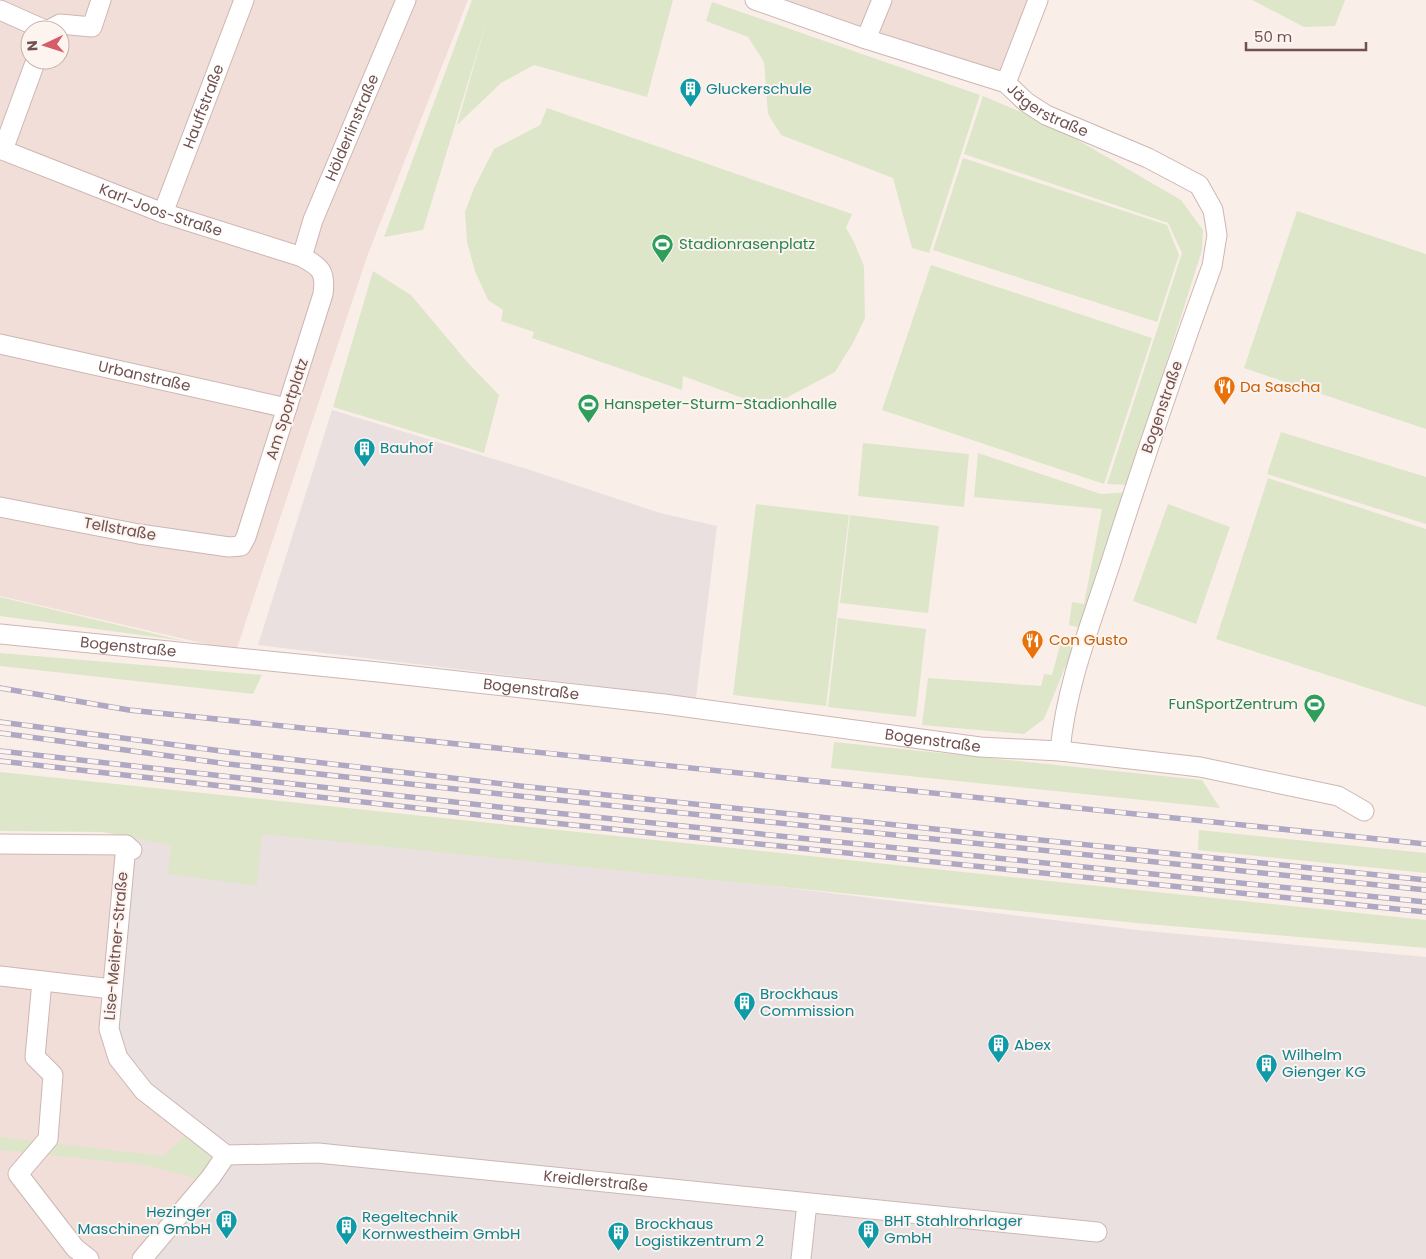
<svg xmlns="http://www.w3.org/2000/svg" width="1426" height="1259" viewBox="0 0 1426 1259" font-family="Poppins,sans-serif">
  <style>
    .residential { fill: #f1ded8; fill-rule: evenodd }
    .industrial { fill: #e9e0df }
    .green { fill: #dee6c9 }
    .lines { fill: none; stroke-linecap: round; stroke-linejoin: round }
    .street-casing { stroke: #cdb6b3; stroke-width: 21 }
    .street { stroke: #fff; stroke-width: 19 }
    .rail-casing { stroke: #aea8c3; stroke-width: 5.5 }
    .rail { stroke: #fdf3ef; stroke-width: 4; stroke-dasharray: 11; stroke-linecap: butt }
    .labels { text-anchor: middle; stroke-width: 4; stroke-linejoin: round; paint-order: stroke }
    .culture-label { font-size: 15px; fill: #0d838f; stroke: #fdf3ef; text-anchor: start }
    .street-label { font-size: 15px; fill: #715150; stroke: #fdf3ef }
    .leisure-label { font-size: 15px; fill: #27864d; stroke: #fdf3ef; text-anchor: start }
    .food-label { font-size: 15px; fill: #c56008; stroke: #fdf3ef; text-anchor: start }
  </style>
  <rect width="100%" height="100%" fill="#faeee9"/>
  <!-- residential -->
  <g class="residential">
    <path d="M0 0H468L368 254 236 651 0 596ZM30 30H60V60H30Z"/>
    <path d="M784 0H1027L1001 73Z"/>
    <path d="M0 844 126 845 226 1155 143 1259H0Z"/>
  </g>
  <!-- industrial -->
  <g class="industrial">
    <path d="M332 410 530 470 660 513 717 526 696 698 258 645Z"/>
    <path d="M141 810 1137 930 1426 957V1259H144L226 1155 118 1058 112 989 126 845Z"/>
  </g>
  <!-- green -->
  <g class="green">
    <path d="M472 0H673L647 97 534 65 501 83 457 125 487 20 423 230 384 237Z"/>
    <path d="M1252 0H1345L1335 26 1304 27Z"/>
    <path d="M712 2 980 95 929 253 912 248 893 178 781 135 768 114 764 62 748 37 706 21Z"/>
    <path d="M983 96 1050 124 1181 200 1203 230 1202 250 1128 485 1107 484 1182 253 1168 223 964 154Z"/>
    <path d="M547 108 852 214 846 228 854 242 864 266 865 318 853 343 835 372 786 398 748 400 683 376 682 390 532 338 534 332 501 321 503 310 488 300 475 271 467 242 465 212 474 188 494 149 540 125Z"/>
    <path d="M963 158 1167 225 1179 255 1157 322 933 250Z"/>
    <path d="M1297 211 1426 254V429L1244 368Z"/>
    <path d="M931 265 1152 338 1104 484 882 410Z"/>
    <path d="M373 271 411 295 468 363 499 395 484 453 333 407Z"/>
    <path d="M1281 432 1426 477V524L1267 474Z"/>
    <path d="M863 443 969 454 964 507 858 496Z"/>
    <path d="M978 453 1101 494 1130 492 1085 629 1069 625 1072 602 1084 604 1102 509 974 497Z"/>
    <path d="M1268 478 1426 529V707L1216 639Z"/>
    <path d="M756 504 849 515 826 706 733 695Z"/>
    <path d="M1168 504 1230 527 1196 624 1133 601Z"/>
    <path d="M850 515 939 526 928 613 840 603Z"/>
    <path d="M0 597 185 641 0 616Z"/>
    <path d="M838 618 926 629 916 717 828 707Z"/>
    <path d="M1062 638 1075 643 1044 719 1024 734 922 725 928 678 1041 686 1044 674 1052 675Z"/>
    <path d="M0 653 262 675 253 694 0 666Z"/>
    <path d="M834 742 1202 780 1220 808 831 768Z"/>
    <path d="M0 772 1426 920V948L1136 923 262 834 257 886 168 874 171 845 102 832 0 831Z"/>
    <path d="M1199 830 1426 853V873L1198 850Z"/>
    <path d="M188 1133 215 1156 199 1179 145 1165 0 1150V1137L163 1156Z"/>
  </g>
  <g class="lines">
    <defs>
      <g id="street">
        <path id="s1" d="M755 0 866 39 1006 83 1026 102 1046 115 1148 158 1199 185 1213 210 1217 235 1212 266C1176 365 1142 465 1110 565 1090 626 1066 686 1060 751"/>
        <path d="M0 10 45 30"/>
        <path d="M49 30 60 24 92 27 101 0"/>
        <path d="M866 39 882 0"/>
        <path d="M1006 83 1038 0"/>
        <path id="s2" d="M0 149 163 213 302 257C321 267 326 272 323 294L246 537 241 546 229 547 139 534 0 507"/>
        <path d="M3 150 36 60"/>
        <path id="s3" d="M163 213 244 0"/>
        <path id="s4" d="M302 257 313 220 406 0"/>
        <path id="s5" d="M0 344 287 408"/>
        <path id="s6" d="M0 634 378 672 664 704 980 747 1060 751 1200 767 1338 796 1364 811"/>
        <path d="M0 844 126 845"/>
        <path d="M132 850 126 845 109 1029 118 1058 144 1091 226 1155"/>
        <path d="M0 976 112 989"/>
        <path d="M42 981 35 1057 53 1075 48 1139 18 1174 75 1248 89 1259"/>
        <path id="s7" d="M142 1259 211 1177 226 1155 318 1153 1097 1232"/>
        <path d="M801 1259 807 1203"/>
      </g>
    </defs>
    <!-- street casing -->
    <use href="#street" class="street-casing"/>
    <!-- street -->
    <use href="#street" class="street"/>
    <defs>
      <g id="rail">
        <path d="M0 688 129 710 1426 844"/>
        <path d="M0 722 229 752 520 786 1426 880"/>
        <path d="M0 733 228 764 519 796 1426 890"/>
        <path d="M0 751 516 809 1426 902"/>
        <path d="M0 761 514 819 1426 912"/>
      </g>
    </defs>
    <!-- rail casing -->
    <use href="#rail" class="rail-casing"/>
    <!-- rail -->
    <use href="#rail" class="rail"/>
  </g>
  <!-- icons -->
  <defs>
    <symbol id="building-pin" viewBox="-11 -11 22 30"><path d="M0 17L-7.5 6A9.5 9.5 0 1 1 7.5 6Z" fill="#0f9aa8" stroke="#fdf3ef"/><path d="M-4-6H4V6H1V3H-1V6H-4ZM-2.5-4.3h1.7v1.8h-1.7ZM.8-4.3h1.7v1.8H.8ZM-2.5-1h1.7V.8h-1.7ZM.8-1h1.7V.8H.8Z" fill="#fff"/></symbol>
    <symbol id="stadium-pin" viewBox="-11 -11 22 30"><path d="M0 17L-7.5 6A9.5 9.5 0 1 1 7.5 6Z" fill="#2e9e5b" stroke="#fdf3ef"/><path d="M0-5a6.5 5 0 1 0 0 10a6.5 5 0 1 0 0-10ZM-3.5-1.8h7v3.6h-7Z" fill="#fff"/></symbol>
    <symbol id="restaurant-pin" viewBox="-11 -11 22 30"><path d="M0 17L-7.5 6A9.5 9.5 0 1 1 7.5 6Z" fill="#e8710a" stroke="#fdf3ef"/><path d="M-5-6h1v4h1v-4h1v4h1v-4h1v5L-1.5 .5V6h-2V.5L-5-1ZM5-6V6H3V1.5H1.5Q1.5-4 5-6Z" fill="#fff"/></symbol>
  </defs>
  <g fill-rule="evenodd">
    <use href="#building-pin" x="678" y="76" width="25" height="34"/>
    <use href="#stadium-pin" x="650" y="232" width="25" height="34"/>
    <use href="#restaurant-pin" x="1212" y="374" width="25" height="34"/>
    <use href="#stadium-pin" x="576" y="392" width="25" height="34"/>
    <use href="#building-pin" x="352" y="436" width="25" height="34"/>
    <use href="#restaurant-pin" x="1020" y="628" width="25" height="34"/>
    <use href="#stadium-pin" x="1302" y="692" width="25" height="34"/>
    <use href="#building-pin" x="732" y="990" width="25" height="34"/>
    <use href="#building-pin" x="986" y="1032" width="25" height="34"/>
    <use href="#building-pin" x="1254" y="1052" width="25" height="34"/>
    <use href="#building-pin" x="214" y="1208" width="25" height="34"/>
    <use href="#building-pin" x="334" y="1214" width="25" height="34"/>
    <use href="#building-pin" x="856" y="1218" width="25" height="34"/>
    <use href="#building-pin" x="606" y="1220" width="25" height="34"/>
  </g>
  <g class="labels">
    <!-- culture labels -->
    <g class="culture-label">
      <text x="706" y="94">Gluckerschule</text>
      <text x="380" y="453">Bauhof</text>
      <text x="760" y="999">Brockhaus<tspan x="760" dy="17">Commission</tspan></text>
      <text x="1014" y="1050">Abex</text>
      <text x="1282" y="1060">Wilhelm<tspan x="1282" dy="17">Gienger KG</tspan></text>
      <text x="211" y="1217" text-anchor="end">Hezinger<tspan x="211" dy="17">Maschinen GmbH</tspan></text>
      <text x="362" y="1222">Regeltechnik<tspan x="362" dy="17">Kornwestheim GmbH</tspan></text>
      <text x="884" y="1226">BHT Stahlrohrlager<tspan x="884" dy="17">GmbH</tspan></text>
      <text x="635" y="1229">Brockhaus<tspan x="635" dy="17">Logistikzentrum 2</tspan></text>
    </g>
    <!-- street labels -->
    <g class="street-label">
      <text dy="5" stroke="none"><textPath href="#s3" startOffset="114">Hauffstraße</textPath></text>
      <text dy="5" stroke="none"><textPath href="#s1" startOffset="315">Jägerstraße</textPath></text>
      <text dy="5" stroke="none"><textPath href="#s4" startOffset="139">Hölderlinstraße</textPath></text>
      <text dy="5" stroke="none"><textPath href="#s2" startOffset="172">Karl-Joos-Straße</textPath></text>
      <text dy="5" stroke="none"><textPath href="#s5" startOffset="148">Urbanstraße</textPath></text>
      <text transform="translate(1162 407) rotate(-71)" y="5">Bogenstraße</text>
      <text transform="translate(287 409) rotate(-72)" y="5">Am Sportplatz</text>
      <text transform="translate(120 529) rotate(10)" y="5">Tellstraße</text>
      <text dy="5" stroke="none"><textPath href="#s6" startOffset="129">Bogenstraße</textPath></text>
      <text dy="5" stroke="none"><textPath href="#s6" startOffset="534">Bogenstraße</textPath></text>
      <text dy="5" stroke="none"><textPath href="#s6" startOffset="939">Bogenstraße</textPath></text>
      <text transform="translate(116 946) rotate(-85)" y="5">Lise-Meitner-Straße</text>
      <text dy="5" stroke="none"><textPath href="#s7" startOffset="505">Kreidlerstraße</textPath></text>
    </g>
    <!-- leisure labels -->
    <g class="leisure-label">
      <text x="679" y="249">Stadionrasenplatz</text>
      <text x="604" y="409">Hanspeter-Sturm-Stadionhalle</text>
      <text x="1298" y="709" text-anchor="end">FunSportZentrum</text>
    </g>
    <!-- food labels -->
    <g class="food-label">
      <text x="1240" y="392">Da Sascha</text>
      <text x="1049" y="645">Con Gusto</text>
    </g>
  </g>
  <!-- north arrow -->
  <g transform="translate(45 45) rotate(266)"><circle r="24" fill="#fdf3ef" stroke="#c5b2af"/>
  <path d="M0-4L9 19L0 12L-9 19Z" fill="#d55d69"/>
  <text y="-8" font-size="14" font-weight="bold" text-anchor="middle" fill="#715150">N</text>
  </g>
  <!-- scale -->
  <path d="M1246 42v8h120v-8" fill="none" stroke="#715150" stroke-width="2.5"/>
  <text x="1254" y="42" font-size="15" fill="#715150" stroke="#fdf3ef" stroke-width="4" paint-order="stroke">50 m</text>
</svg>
